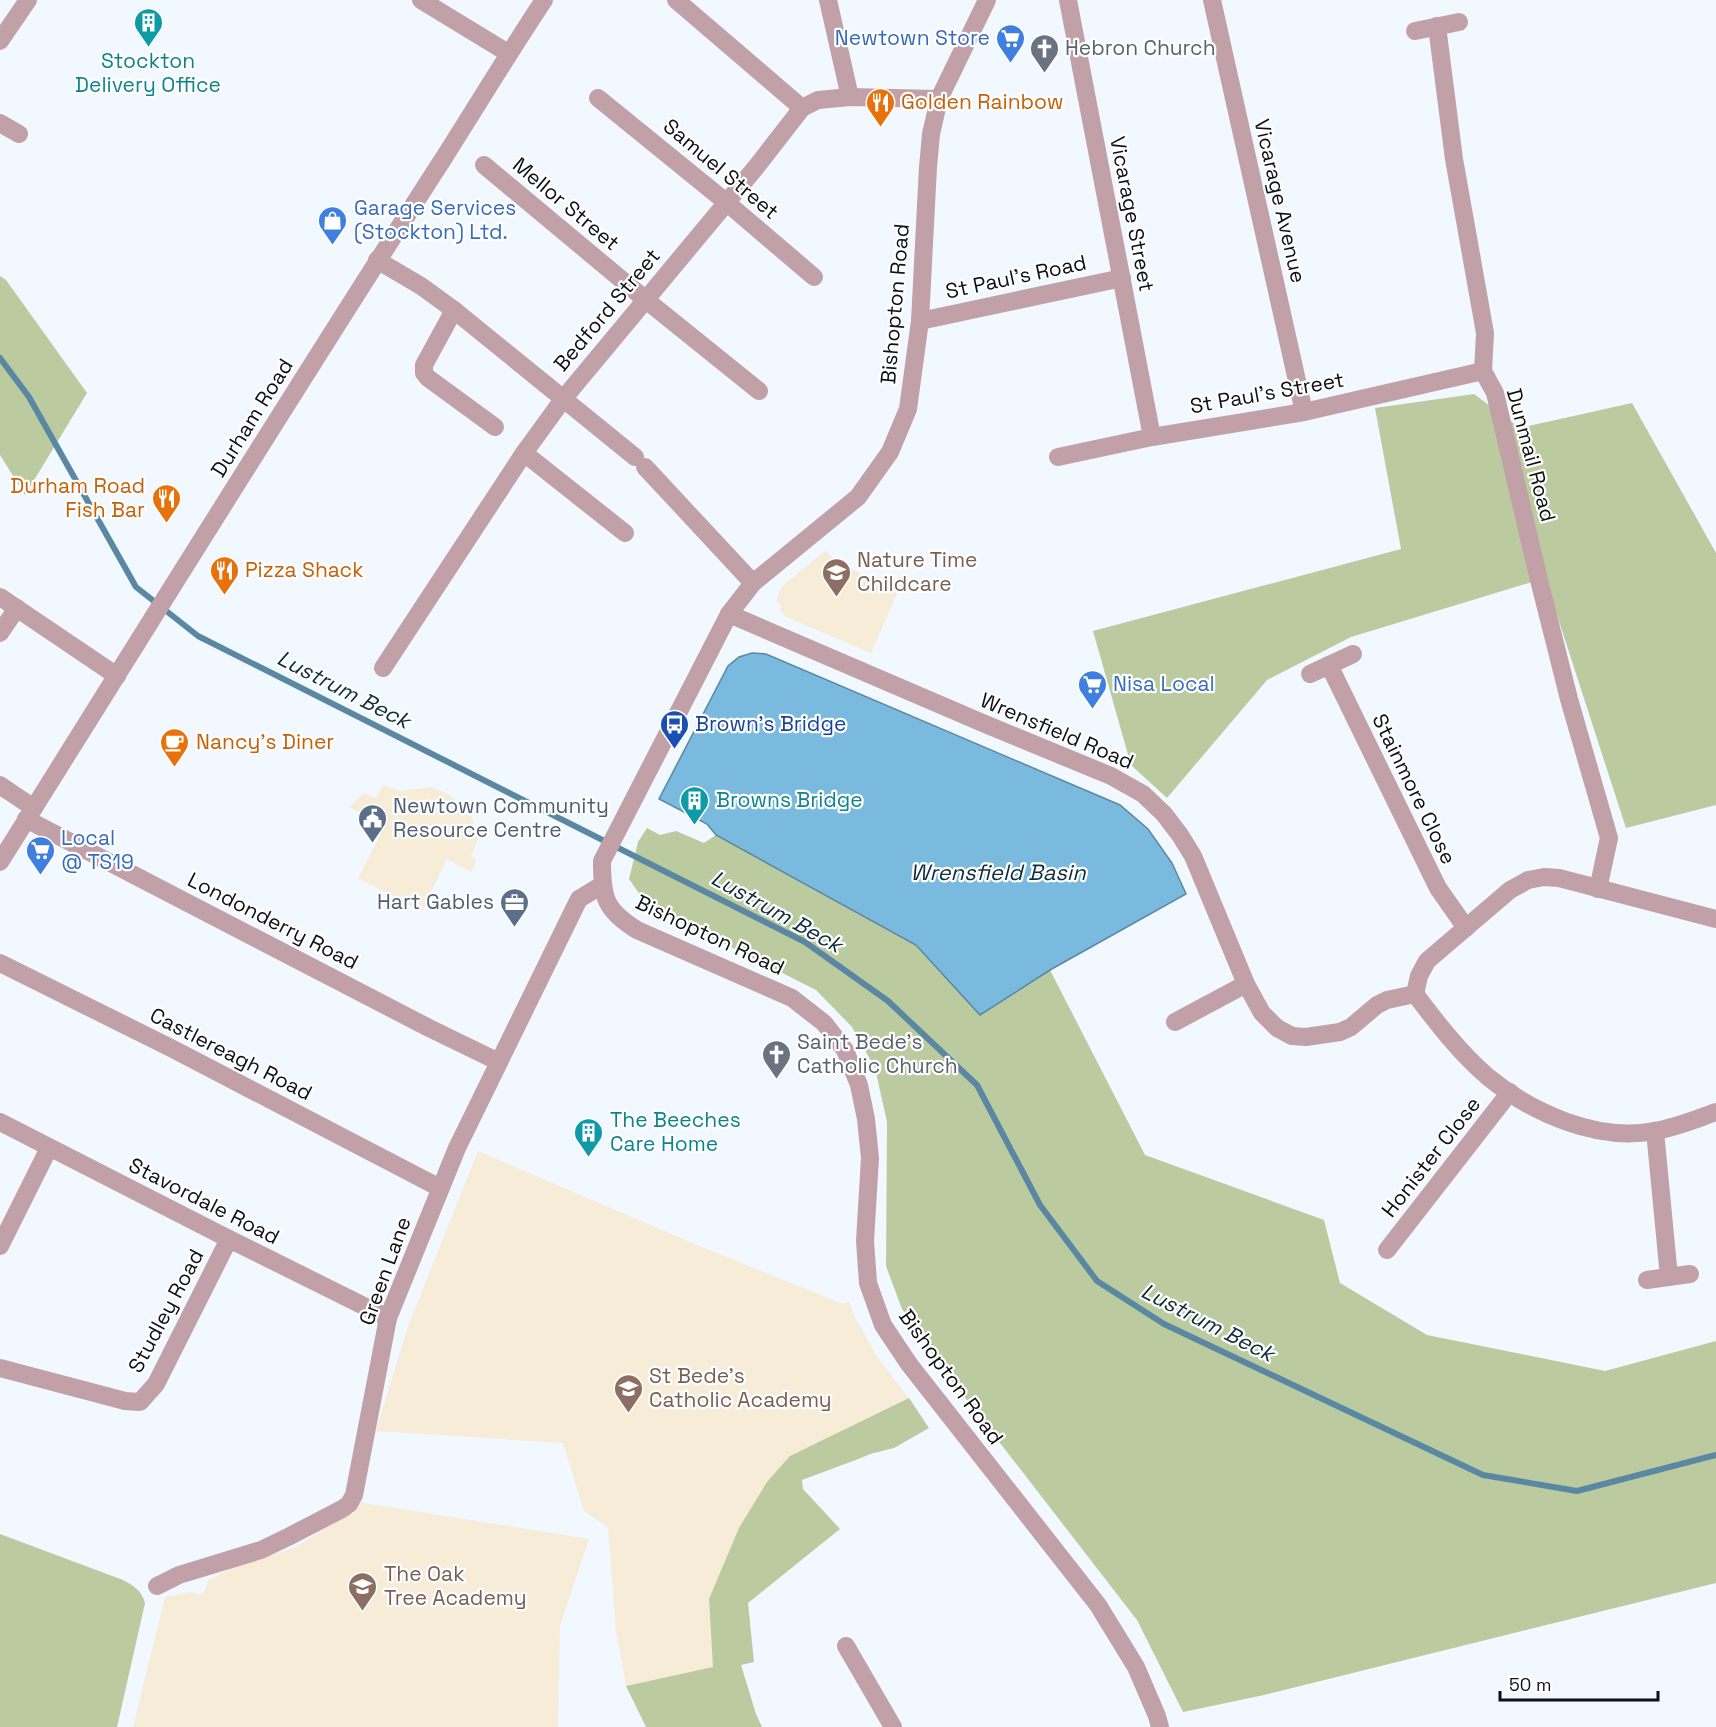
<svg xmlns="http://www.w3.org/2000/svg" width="1716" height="1727" viewBox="0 0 1716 1727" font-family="'Space Grotesk',sans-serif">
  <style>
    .education { fill: #f7ecd7 }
    .green { fill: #bbca9f }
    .water { fill: #7abade; stroke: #5a87a1; stroke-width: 1.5 }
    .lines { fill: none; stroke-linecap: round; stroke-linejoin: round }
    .stream { stroke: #5a87a1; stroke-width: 6 }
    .pedestrian { stroke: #c1a1a7; stroke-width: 18 }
    .minor { stroke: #c1a1a7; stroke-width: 18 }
    .tertiary { stroke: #c1a1a7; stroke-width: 18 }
    .labels { text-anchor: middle; stroke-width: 4.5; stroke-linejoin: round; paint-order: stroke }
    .shop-label { font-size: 21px; fill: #366cbe; stroke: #fff; text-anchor: start }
    .worship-label { font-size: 21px; fill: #5b616d; stroke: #fff; text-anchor: start }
    .culture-label { font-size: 21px; fill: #0d838f; stroke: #fff; text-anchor: start }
    .food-label { font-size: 21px; fill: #c56008; stroke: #fff; text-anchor: start }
    .street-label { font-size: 21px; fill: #0e1013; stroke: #fff }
    .education-label { font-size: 21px; fill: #785e54; stroke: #fff; text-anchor: start }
    .transit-label { font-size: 21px; fill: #164399; stroke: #fff; text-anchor: start }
    .service-label { font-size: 21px; fill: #4e5e75; stroke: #fff; text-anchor: start }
    .water-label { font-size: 22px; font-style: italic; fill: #0f2d3c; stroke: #fff }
  </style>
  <rect width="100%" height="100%" fill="#f2f8ff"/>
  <!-- education -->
  <g class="education">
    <path d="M825 551 842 565 862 574 902 582 871 653 786 617 780 610 782 607 780 603 776 602 781 587Z"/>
    <path d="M383 785 400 791 431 787 442 791 462 804 469 812 475 826 478 839 471 856 477 860 471 872 447 859 422 911 358 878 385 826 349 807 364 793 376 798Z"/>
    <path d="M478 1151 697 1245 843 1304 849 1301 854 1316 878 1358 909 1398 790 1456 709 1599 713 1667 626 1686 616 1631 608 1527 584 1511 563 1443 376 1431 407 1329Z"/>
    <path d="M358 1502 589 1539 560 1626 558 1727H133L165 1597 191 1592 202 1595 209 1580 237 1565 294 1548 350 1513 355 1514Z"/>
  </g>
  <!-- green -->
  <g class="green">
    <path d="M0 276 6 280 87 393 25 495 0 455Z"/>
    <path d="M1474 394 1520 428 1632 403 1716 553V805L1626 828 1545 578 1351 637 1267 680 1167 798 1131 765 1093 631 1401 549 1375 408Z"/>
    <path d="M647 828 660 835 676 831 704 843 716 835 916 945 980 1014 1050 970 1145 1155 1324 1220 1340 1283 1427 1335 1605 1371 1716 1341V1583L1264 1695 1183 1712 1137 1620 949 1377 902 1309 886 1266 887 1122 875 1068 852 1027 816 990 647 905 629 879 638 842Z"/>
    <path d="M909 1398 929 1428 894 1448 870 1454 861 1458 802 1480 803 1489 840 1529 748 1603 754 1662 741 1665 756 1714 762 1727H646L626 1686 713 1667 709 1599 739 1528 767 1482 790 1456Z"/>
    <path d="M0 1534 123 1580C134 1586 141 1590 145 1603L117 1727H0Z"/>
  </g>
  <!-- water -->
  <path class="water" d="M752 653 766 654 1120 805 1148 829 1172 863 1186 894 1050 970 980 1015 916 945 716 835 707 824 659 799 728 666 739 657Z"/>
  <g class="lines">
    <!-- stream -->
    <path class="stream" d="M0 358 29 397 136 587 198 636 805 942 888 1001 977 1085 1040 1205 1097 1281 1164 1324 1483 1475 1577 1491 1716 1455"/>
    <!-- pedestrian -->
    <path class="pedestrian" d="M7 790 34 808"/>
    <!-- minor -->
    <g class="minor">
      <path d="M421 0 508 53"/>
      <path d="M676 0 802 108"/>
      <path d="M828 0 850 97"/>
      <path d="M1068 0 1152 437"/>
      <path d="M1212 0 1304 412"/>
      <path d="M1437 26 1454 159 1485 333 1483 371 1495 393 1538 576 1569 699 1609 838 1598 889"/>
      <path d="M1415 31 1459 22"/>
      <path d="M0 41 28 0"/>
      <path d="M598 98 726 202 814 277"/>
      <path d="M0 123 19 134"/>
      <path d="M484 165 646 300 759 391"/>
      <path d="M377 260 421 286 454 310 635 457"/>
      <path d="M454 310 424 365V373L428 378 495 427"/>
      <path d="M920 321 1122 278"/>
      <path d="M524 453 625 533"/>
      <path d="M1058 457 1152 437 1304 412 1483 371"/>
      <path d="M645 467 753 583"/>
      <path d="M0 597 117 676"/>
      <path d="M729 614 985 724 1111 776 1143 794 1164 814 1180 835 1193 856 1246 984 1262 1013 1277 1028 1292 1036 1306 1037 1340 1032 1351 1027 1377 1005 1387 1000 1415 994"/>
      <path d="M0 633 17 608"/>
      <path d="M1329 665 1438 888 1466 928"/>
      <path d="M383 668 524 453 564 398 757 166 802 108 818 100 850 97 939 99"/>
      <path d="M1310 674 1353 654"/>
      <path d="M0 785 7 790"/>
      <path d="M26 819 429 1028 499 1062"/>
      <path d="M0 963 171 1048 440 1188"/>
      <path d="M1415 994 1419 976 1427 961 1510 890 1528 880 1544 877 1559 878 1716 919"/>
      <path d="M1415 994C1437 1023 1460 1053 1488 1077 1532 1113 1597 1142 1654 1131 1675 1128 1696 1119 1716 1112"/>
      <path d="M1175 1022 1246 984"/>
      <path d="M0 1122 229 1239 388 1318"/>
      <path d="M1655 1131 1669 1277"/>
      <path d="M0 1246 49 1148"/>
      <path d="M1387 1250 1510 1092"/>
      <path d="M1647 1280 1690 1274"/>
      <path d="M0 1368 125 1401 140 1402 156 1384 229 1239"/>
      <path d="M157 1586 179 1575 261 1550 288 1537 342 1509 349 1504 354 1495 388 1318 457 1148 575 907 579 899 602 885"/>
      <path d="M846 1646 893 1727"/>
    </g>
    <!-- tertiary -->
    <g class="tertiary">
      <path d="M987 0 939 99 931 134 928 167 920 321 908 409 890 452 858 497 753 583 729 614 602 861C602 898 605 910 637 930L792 998 824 1023 845 1050 859 1085 866 1119 870 1158 865 1241 868 1283 883 1325 909 1364 1098 1605 1136 1667 1157 1716 1160 1727"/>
      <path d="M0 862C148 626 294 390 445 156 478 104 510 51 544 0"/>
    </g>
  </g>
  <!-- icons -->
  <defs>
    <symbol id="building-pin" viewBox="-11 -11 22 30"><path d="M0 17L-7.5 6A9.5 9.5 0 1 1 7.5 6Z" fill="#0f9aa8" stroke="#fff"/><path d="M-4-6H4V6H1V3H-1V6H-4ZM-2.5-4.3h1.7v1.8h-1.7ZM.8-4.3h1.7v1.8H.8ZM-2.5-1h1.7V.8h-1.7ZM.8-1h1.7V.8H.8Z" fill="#fff"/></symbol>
    <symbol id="supermarket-pin" viewBox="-11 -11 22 30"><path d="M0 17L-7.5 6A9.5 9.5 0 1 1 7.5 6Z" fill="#3f7fe0" stroke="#fff"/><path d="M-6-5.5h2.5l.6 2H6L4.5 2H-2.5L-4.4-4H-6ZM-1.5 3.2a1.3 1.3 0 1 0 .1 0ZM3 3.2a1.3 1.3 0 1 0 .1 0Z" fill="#fff"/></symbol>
    <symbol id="church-pin" viewBox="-11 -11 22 30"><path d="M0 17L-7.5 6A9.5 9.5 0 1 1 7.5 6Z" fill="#6b7280" stroke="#fff"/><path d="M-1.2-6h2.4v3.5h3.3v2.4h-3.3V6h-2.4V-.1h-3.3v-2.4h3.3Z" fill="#fff"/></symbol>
    <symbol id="restaurant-pin" viewBox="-11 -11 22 30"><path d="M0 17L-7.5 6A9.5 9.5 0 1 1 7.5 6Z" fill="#e8710a" stroke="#fff"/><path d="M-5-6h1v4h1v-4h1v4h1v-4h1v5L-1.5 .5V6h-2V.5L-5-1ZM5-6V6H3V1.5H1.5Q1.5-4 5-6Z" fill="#fff"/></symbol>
    <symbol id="shop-pin" viewBox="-11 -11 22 30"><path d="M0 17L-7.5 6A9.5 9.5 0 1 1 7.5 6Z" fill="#3f7fe0" stroke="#fff"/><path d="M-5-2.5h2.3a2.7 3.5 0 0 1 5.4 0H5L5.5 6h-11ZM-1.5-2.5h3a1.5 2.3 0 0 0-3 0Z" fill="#fff"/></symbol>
    <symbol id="school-pin" viewBox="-11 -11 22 30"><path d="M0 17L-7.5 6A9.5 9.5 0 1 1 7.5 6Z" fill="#8d6e63" stroke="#fff"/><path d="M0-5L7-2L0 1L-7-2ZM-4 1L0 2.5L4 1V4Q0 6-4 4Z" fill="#fff"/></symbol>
    <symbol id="bus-pin" viewBox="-11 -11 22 30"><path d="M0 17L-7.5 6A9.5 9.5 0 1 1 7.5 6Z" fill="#1a4fb4" stroke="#fff"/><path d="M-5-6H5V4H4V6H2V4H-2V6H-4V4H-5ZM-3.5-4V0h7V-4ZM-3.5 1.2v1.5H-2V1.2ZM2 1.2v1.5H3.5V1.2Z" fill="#fff"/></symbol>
    <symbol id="cafe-pin" viewBox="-11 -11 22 30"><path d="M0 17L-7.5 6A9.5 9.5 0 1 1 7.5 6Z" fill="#e8710a" stroke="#fff"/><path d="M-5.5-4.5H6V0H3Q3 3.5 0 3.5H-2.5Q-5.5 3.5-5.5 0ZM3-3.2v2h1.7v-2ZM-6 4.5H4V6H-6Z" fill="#fff"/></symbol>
    <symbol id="civic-pin" viewBox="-11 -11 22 30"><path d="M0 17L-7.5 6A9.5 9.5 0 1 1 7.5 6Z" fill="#5c6f8a" stroke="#fff"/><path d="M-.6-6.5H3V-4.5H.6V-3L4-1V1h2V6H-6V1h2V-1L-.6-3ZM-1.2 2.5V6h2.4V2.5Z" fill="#fff"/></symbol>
    <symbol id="office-pin" viewBox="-11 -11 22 30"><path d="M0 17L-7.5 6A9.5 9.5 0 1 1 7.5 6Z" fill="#5c6f8a" stroke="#fff"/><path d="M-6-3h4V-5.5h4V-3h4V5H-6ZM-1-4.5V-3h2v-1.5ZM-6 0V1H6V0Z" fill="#fff"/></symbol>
  </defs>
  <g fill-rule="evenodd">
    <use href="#building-pin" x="132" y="6" width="33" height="45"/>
    <use href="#supermarket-pin" x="994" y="22" width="33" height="45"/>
    <use href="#church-pin" x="1028" y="32" width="33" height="45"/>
    <use href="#restaurant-pin" x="864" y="86" width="33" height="45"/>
    <use href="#shop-pin" x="316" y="204" width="33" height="45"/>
    <use href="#restaurant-pin" x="150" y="482" width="33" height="45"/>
    <use href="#restaurant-pin" x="208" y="554" width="33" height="45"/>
    <use href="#school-pin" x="820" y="556" width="33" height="45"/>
    <use href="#supermarket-pin" x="1076" y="668" width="33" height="45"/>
    <use href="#bus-pin" x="658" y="708" width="33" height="45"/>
    <use href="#cafe-pin" x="158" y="726" width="33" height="45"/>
    <use href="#building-pin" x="678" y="784" width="33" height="45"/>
    <use href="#civic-pin" x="356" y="802" width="33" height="45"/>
    <use href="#supermarket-pin" x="24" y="834" width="33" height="45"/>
    <use href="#office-pin" x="498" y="886" width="33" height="45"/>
    <use href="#church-pin" x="760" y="1038" width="33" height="45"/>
    <use href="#building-pin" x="572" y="1116" width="33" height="45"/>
    <use href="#school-pin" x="612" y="1372" width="33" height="45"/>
    <use href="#school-pin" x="346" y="1570" width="33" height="45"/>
  </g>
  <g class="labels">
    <!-- shop labels -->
    <g class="shop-label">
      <text x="990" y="45" text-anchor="end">Newtown Store</text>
      <text x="354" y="215">Garage Services<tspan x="354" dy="24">(Stockton) Ltd.</tspan></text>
      <text x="1113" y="691">Nisa Local</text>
      <text x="61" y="845">Local<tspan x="61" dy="24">@ TS19</tspan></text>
    </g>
    <!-- worship labels -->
    <g class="worship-label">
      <text x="1065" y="55">Hebron Church</text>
      <text x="797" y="1049">Saint Bede's<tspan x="797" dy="24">Catholic Church</tspan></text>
    </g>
    <!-- culture labels -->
    <g class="culture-label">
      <text x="148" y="68" text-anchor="middle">Stockton<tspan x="148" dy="24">Delivery Office</tspan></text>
      <text x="716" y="807">Browns Bridge</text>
      <text x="610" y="1127">The Beeches<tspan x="610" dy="24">Care Home</tspan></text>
    </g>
    <!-- food labels -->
    <g class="food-label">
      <text x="901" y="109">Golden Rainbow</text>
      <text x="145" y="493" text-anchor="end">Durham Road<tspan x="145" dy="24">Fish Bar</tspan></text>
      <text x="245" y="577">Pizza Shack</text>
      <text x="196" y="749">Nancy's Diner</text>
    </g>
    <!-- street labels -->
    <g class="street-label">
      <text transform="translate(721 169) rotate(40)" y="7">Samuel Street</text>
      <text transform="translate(1280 201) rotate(77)" y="7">Vicarage Avenue</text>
      <text transform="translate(566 204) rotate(40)" y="7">Mellor Street</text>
      <text transform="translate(1132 214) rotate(79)" y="7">Vicarage Street</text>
      <text transform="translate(1016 277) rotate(-12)" y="7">St Paul's Road</text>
      <text transform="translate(895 304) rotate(-85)" y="7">Bishopton Road</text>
      <text transform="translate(607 310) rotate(-50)" y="7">Bedford Street</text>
      <text transform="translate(1267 393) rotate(-10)" y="7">St Paul's Street</text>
      <text transform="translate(252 418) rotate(-58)" y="7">Durham Road</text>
      <text transform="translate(1531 455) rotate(75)" y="7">Dunmail Road</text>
      <text transform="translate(1057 731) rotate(23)" y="7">Wrensfield Road</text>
      <text transform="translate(1414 789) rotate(64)" y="7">Stainmore Close</text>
      <text transform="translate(273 921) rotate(27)" y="7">Londonderry Road</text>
      <text transform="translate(710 935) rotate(25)" y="7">Bishopton Road</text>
      <text transform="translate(231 1054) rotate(27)" y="7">Castlereagh Road</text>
      <text transform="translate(1431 1157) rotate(-52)" y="7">Honister Close</text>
      <text transform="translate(204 1201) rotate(27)" y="7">Stavordale Road</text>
      <text transform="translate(385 1271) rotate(-70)" y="7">Green Lane</text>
      <text transform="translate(166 1311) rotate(-62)" y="7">Studley Road</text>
      <text transform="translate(951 1377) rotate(54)" y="7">Bishopton Road</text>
    </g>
    <!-- education labels -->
    <g class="education-label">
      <text x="857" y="567">Nature Time<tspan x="857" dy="24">Childcare</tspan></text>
      <text x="649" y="1383">St Bede's<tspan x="649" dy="24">Catholic Academy</tspan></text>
      <text x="384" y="1581">The Oak<tspan x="384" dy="24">Tree Academy</tspan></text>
    </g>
    <!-- transit labels -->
    <g class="transit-label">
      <text x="695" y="731">Brown's Bridge</text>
    </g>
    <!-- service labels -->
    <g class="service-label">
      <text x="393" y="813">Newtown Community<tspan x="393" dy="24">Resource Centre</tspan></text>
      <text x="494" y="909" text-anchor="end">Hart Gables</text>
    </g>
    <!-- water labels -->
    <g class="water-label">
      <text transform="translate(344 689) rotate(27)" y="8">Lustrum Beck</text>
      <text x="998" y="880">Wrensfield Basin</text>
      <text transform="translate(777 911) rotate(29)" y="8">Lustrum Beck</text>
      <text transform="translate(1208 1322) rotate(27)" y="8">Lustrum Beck</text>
    </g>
  </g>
  <!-- scale -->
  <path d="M1500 1691v9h158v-9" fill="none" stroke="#0e1013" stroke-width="3"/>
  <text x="1509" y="1691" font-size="18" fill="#0e1013" stroke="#ffffff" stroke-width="4.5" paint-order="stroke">50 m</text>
</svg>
